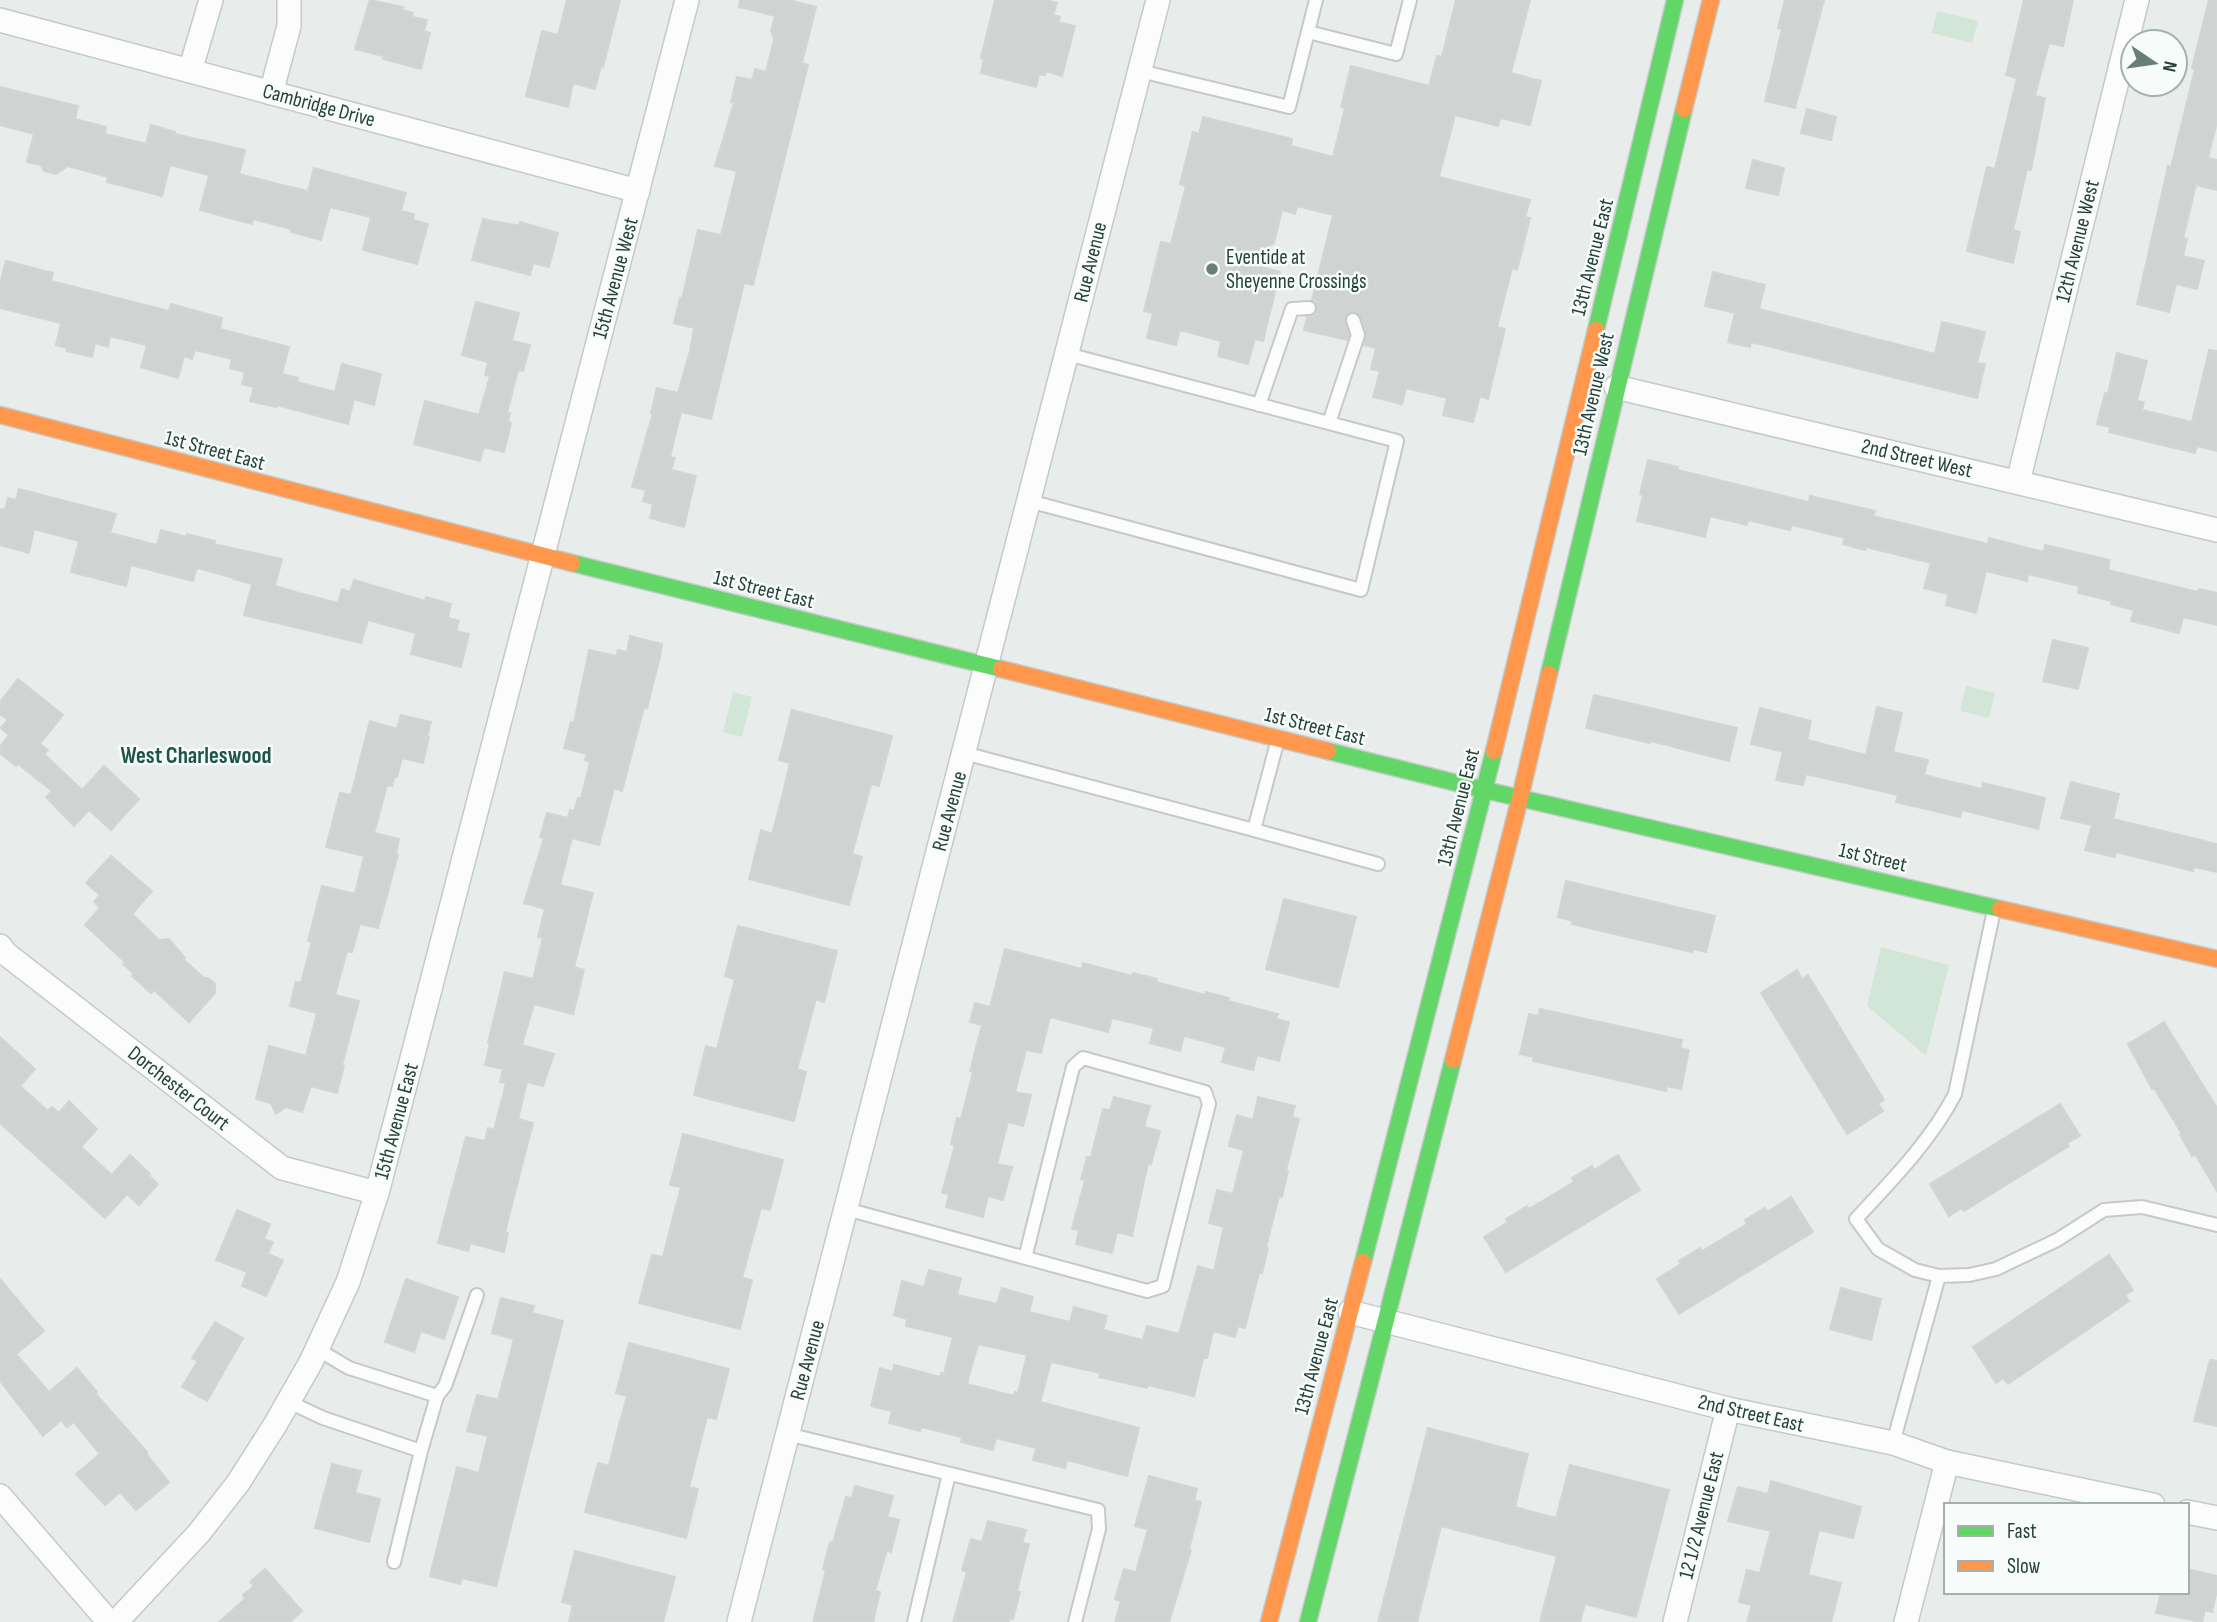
<svg xmlns="http://www.w3.org/2000/svg" width="2217" height="1622" viewBox="0 0 2217 1622" font-family="'Sofia Sans Condensed',sans-serif">
  <style>
    .green { fill: #d1e6d8 }
    .building { fill: #cfd4d2; stroke: #d1d6d4; stroke-width: 2; fill-rule: evenodd }
    .lines { fill: none; stroke-linecap: round; stroke-linejoin: round }
    .lane-casing { stroke: #c5cac8; stroke-width: 16 }
    .street-casing { stroke: #c5cac8; stroke-width: 26 }
    .fast-casing { stroke: #c3cbc8; stroke-width: 19 }
    .slow-casing { stroke: #c3cbc8; stroke-width: 19 }
    .lane { stroke: #fcfcfc; stroke-width: 12 }
    .street { stroke: #fcfcfc; stroke-width: 23 }
    .fast { stroke: #63d668; stroke-width: 16 }
    .slow { stroke: #ff974d; stroke-width: 16 }
    .poi-dot { fill: #697e78; stroke: #f7fbf9; stroke-width: 2.5 }
    .labels { text-anchor: middle; stroke-width: 5; stroke-linejoin: round; paint-order: stroke }
    .street-label { font-size: 21px; fill: #24423a; stroke: #f7fbf9 }
    .poi-label { font-size: 21px; fill: #24423a; stroke: #f7fbf9; text-anchor: start }
    .neighbourhood-label { font-size: 23px; font-weight: bold; fill: #1f5548; stroke: #f7fbf9 }
  </style>
  <rect width="100%" height="100%" fill="#e8edeb"/>
  <!-- green -->
  <g class="green">
    <path d="M1937 11 1978 21 1972 43 1932 33Z"/>
    <path d="M1966 686 1995 693 1989 718 1960 711Z"/>
    <path d="M733 692 752 697 742 737 723 732Z"/>
    <path d="M1881 947 1949 965 1926 1056 1867 1006Z"/>
  </g>
  <!-- building -->
  <g class="building">
    <path d="M370 0 403 7 402 10 413 13 412 17 427 20 424 31 430 33 421 69 383 59V56L355 49Z"/>
    <path d="M567 0H620L603 67 601 66 595 89 573 83 568 107 526 96 542 31 558 35Z"/>
    <path d="M740 0H789L816 7 802 63 808 65 753 285 744 283 711 419 681 412 670 457 675 458 671 470 696 476 684 527 650 518 653 504 643 501 646 490 632 487 653 413H651L657 388 678 393 690 351 694 328 674 323 680 298 682 299 698 230 721 235 737 171 715 166 734 103 731 102 737 77 752 80 755 69 766 72 774 39 771 31 775 16 739 7Z"/>
    <path d="M995 0H1046L1057 3 1053 15 1060 17 1058 22 1075 26 1062 76 1046 71 1045 75 1039 74 1036 87 981 73 984 59 981 58Z"/>
    <path d="M1456 0H1530L1511 73 1541 81 1530 125 1500 118 1498 126 1455 115 1439 177 1530 200 1525 217 1530 218 1517 270 1512 268 1497 327 1505 329 1488 399 1480 396 1473 422 1443 415 1447 398 1406 388 1402 404 1373 397 1380 371 1371 369 1376 348 1364 345 1366 332 1358 313 1350 312 1345 318 1349 335 1347 340 1304 330 1307 317 1313 316 1317 311V304L1312 300 1333 215 1297 206 1295 214 1282 210 1274 243 1242 262 1280 272 1263 341 1255 339 1248 364 1218 356 1221 341 1180 330 1176 345 1147 338 1153 313 1144 311 1161 242 1171 244 1186 186 1180 184 1193 132 1199 134 1203 117 1292 139 1291 146 1333 157 1345 108 1341 107 1351 66 1429 86 1437 56 1442 57Z"/>
    <path d="M1785 0H1824L1795 108 1765 101 1782 29 1778 28Z"/>
    <path d="M2024 0H2073L2063 46 2049 43 2035 96 2045 98 2031 170 2027 169 2013 230 2020 232 2013 263 1967 251 1987 167 1995 169 2017 78 2006 75Z"/>
    <path d="M2209 0H2217V122L2208 158 2217 160V190L2196 185 2183 238 2187 239 2183 256 2204 261 2197 289 2176 284 2169 312 2137 304 2168 166 2171 167 2195 69 2192 68Z"/>
    <path d="M0 87 78 106 75 119 106 127 105 134 146 144 151 125 175 132V134L245 150 239 174 282 185 308 191 314 168 406 193 401 211 414 214 413 220 428 224 417 264 363 250 371 217 330 207 321 240 291 232V229L253 219 252 224 200 210 209 175 170 165 162 196 107 182 108 177 68 166 56 174 44 171 41 165 27 162 34 134 0 125Z"/>
    <path d="M1807 109 1836 117 1831 140 1801 133Z"/>
    <path d="M1753 160 1784 168 1778 195 1746 188Z"/>
    <path d="M483 219 519 226 520 222 558 233 549 267 533 263 530 275 472 260Z"/>
    <path d="M6 261 53 273 51 281 169 311 171 304 222 318 220 329 289 347 282 374 298 378 297 382 335 392 342 364 381 374 374 405 354 399 348 424 277 405 276 407 250 401 254 387 242 384 245 372 230 368 232 359 195 350 192 359 184 356 178 378 141 367 147 345 110 336 108 347 95 343 92 357 67 351V348L56 345 61 323 0 308V284Z"/>
    <path d="M1713 272 1765 285 1759 309 1935 354 1942 322 1985 332 1977 363 1985 364 1977 398 1751 342 1750 347 1728 342 1735 313 1705 306Z"/>
    <path d="M476 302 519 313 512 341 530 345 523 371 518 370 507 413H510L508 422 511 423 504 452 484 447 480 461 414 444 425 401 479 415 490 376 485 375 488 362 462 355Z"/>
    <path d="M2209 350 2217 351V451L2197 446 2195 453 2109 432 2110 427 2097 424 2105 393 2108 394 2117 353 2147 361 2137 401 2144 402 2142 410 2192 422Z"/>
    <path d="M1648 460 1678 467V470L1809 502 1810 496 1875 511 1873 516 1988 544 1989 538 2044 552 2045 545 2110 560 2108 570 2198 592 2199 589 2217 593V625L2183 617 2179 633 2131 621 2134 610 2111 604 2112 601 2078 593 2079 586 2028 574 2027 581 1986 571 1976 613 1946 605 1948 594 1924 588 1931 563 1866 547 1865 550 1843 544 1845 538 1792 525 1790 530 1748 520 1747 525 1710 516 1705 537 1637 521 1643 495 1640 494Z"/>
    <path d="M19 489 116 514 110 533 157 545 161 530 187 537V534L215 541 214 544 282 559 275 586 299 593 338 603 342 589 350 592 354 580 425 601 426 597 451 604 448 618 459 621 456 631 469 634 461 667 411 654 416 633 368 620 361 643 244 615 252 584 234 579V578L197 568 193 581 131 565 126 586 71 572 79 541 34 529 29 553 0 545V509L5 510 8 498 16 500Z"/>
    <path d="M630 636 662 644 660 657 647 708 644 707 622 791 614 788 599 845 572 838 560 885 593 893 574 967 584 970 573 1014 534 1004 522 1045 554 1054 543 1086 527 1082 518 1119 533 1123 505 1232 508 1233 504 1252 470 1243 468 1251 438 1243 466 1137 485 1141 488 1128 494 1130 506 1083 500 1082 503 1069 485 1065 490 1044 488 1043 505 972 533 979 543 938 538 937 545 909 524 903 544 838 540 837 547 813 568 818 570 810 574 811 578 798H581L590 762 585 760 587 754 564 748 571 722 574 723 589 650 616 656 618 650 627 652Z"/>
    <path d="M2053 640 2088 648 2078 689 2043 681Z"/>
    <path d="M18 679 63 715 40 744 48 750 44 754 82 790 104 766 139 799 111 830 89 810 74 826 46 797 52 791 18 764 16 766 0 753V747L9 735 1 728 8 720 0 714V702Z"/>
    <path d="M1594 695 1737 728 1729 761 1651 741 1650 743 1586 728Z"/>
    <path d="M1877 707 1902 713 1893 752 1928 760 1924 775 1982 789 1983 783 2045 798 2038 829 1962 810 1960 817 1896 802 1898 795 1806 774 1803 785 1776 780 1783 752 1751 744 1760 708 1811 721 1807 740 1866 755Z"/>
    <path d="M792 710 892 736 879 786 871 784 852 854 862 857 849 905 749 879 761 830 772 834 782 797 790 763 779 760Z"/>
    <path d="M401 715 431 722 427 737H429L423 763 402 758 397 777H394L392 786 387 785 374 833 399 839 396 854 398 855 378 928 360 924 352 952 347 951 335 995 359 1001 342 1065 344 1066 337 1093 311 1086 302 1112 286 1107 276 1114 271 1103 256 1099 269 1046 306 1056 317 1013 290 1006 296 982 301 983 312 942 308 941 322 886 355 894 364 856 326 847 340 793 351 795 370 721 397 729Z"/>
    <path d="M2071 782 2119 794 2113 819 2217 844V872L2194 867 2193 871 2116 852 2115 857 2085 850 2092 825 2061 818Z"/>
    <path d="M111 856 152 891 132 914 159 940 169 939 185 958 184 960 204 978H208L215 984V993L189 1022 154 990 151 993 132 976 134 974 123 964 125 962 85 925 100 908 94 902 100 895 86 883Z"/>
    <path d="M1566 881 1715 916 1706 952 1693 949 1692 952 1572 924 1573 921 1558 917Z"/>
    <path d="M1284 899 1356 917 1338 987 1266 969Z"/>
    <path d="M738 926 837 951 824 1002 816 999 797 1069 806 1072 794 1121 694 1095 706 1046 717 1049 735 979 725 976Z"/>
    <path d="M1005 949 1082 969 1083 963 1132 976 1133 973 1157 979 1156 982 1205 995 1206 992 1229 998 1228 1001 1278 1014 1276 1019 1289 1022 1279 1061 1257 1055 1253 1070 1222 1062 1226 1047 1184 1036 1180 1051 1150 1043 1154 1028 1112 1018 1108 1032 1050 1017 1041 1053 1026 1050 1015 1092 1031 1095 1023 1126 1008 1122 997 1164 1012 1167 1003 1200 988 1196 983 1217 946 1207 949 1194 942 1193 955 1145 951 1144 957 1118 961 1119 973 1072 970 1071 982 1025 970 1022 975 1003 990 1007Z"/>
    <path d="M1797 970 1802 979 1808 975 1884 1100 1878 1104 1883 1111 1847 1134 1761 993Z"/>
    <path d="M1540 1009 1682 1040 1680 1048 1689 1050 1681 1089 1667 1086 1666 1091 1533 1061 1534 1057 1520 1054 1529 1014 1538 1016Z"/>
    <path d="M2164 1022 2217 1108V1191L2195 1154 2192 1156 2180 1135 2182 1134 2154 1088 2152 1089 2128 1044Z"/>
    <path d="M0 1037 35 1069 20 1086 48 1111 52 1107 59 1113 69 1101 97 1129 81 1147 112 1175 130 1155 150 1174 148 1175 158 1184 139 1205 127 1194 105 1218 0 1123Z"/>
    <path d="M1114 1097 1150 1106 1144 1127 1160 1131 1151 1164 1148 1163 1132 1236 1117 1232 1112 1253 1076 1244 1079 1230 1072 1229 1085 1180 1081 1179 1087 1157H1091L1103 1109 1110 1110Z"/>
    <path d="M1258 1097 1295 1106 1292 1117 1299 1119 1286 1170 1288 1171 1282 1197 1279 1196 1266 1247 1268 1248 1262 1273H1259L1245 1328 1238 1326 1235 1337 1213 1331 1207 1358H1203L1194 1396 1148 1385 1147 1388 1099 1377 1100 1373 1051 1362 1040 1402 1139 1428 1127 1476 1067 1460 1065 1468 1033 1460 1036 1448 996 1438 993 1450 961 1442 962 1437 921 1427 920 1431 889 1423 892 1411 871 1406 880 1368 893 1372 894 1365 941 1377V1373L944 1374 953 1337 906 1326 907 1319 894 1315 902 1281 924 1287 929 1270 961 1278 957 1295 997 1304 1002 1288 1033 1297 1029 1312 1070 1322 1074 1307 1107 1316 1103 1330 1143 1340 1147 1326 1179 1334 1198 1266 1214 1271 1224 1227 1209 1223 1217 1190 1233 1194 1244 1150 1229 1146 1237 1115 1253 1120ZM978 1344 1027 1355 1018 1393 1015 1392 1014 1396 967 1384Z"/>
    <path d="M2060 1104 2080 1136 2067 1143 2069 1146 1998 1190 1964 1211 1962 1208 1949 1216 1930 1184Z"/>
    <path d="M683 1134 783 1160 770 1210 761 1208 742 1278 752 1280 740 1329 639 1303 652 1255 663 1257 672 1221 681 1187 670 1185Z"/>
    <path d="M1618 1155 1640 1190 1506 1272 1484 1237 1508 1222 1506 1219 1527 1206 1529 1209 1574 1182 1572 1178 1592 1166 1594 1170Z"/>
    <path d="M1791 1197 1813 1232 1679 1314 1657 1279 1681 1264 1679 1261 1700 1248 1702 1251 1747 1224 1745 1220 1765 1208 1767 1212Z"/>
    <path d="M237 1210 270 1224 264 1239 273 1242 268 1254 283 1260 266 1296 242 1286 247 1272 216 1260Z"/>
    <path d="M2109 1255 2133 1290 2125 1295 2129 1301 2008 1384 2003 1378 1996 1383 1973 1347Z"/>
    <path d="M0 1279 44 1331 16 1354 49 1392 77 1368 97 1392 95 1393 147 1452V1455L169 1482 136 1510 120 1492 105 1505 76 1474 100 1454 74 1422 67 1427 61 1420 43 1436 0 1381Z"/>
    <path d="M406 1279 458 1297 444 1339 421 1331 414 1352 385 1342Z"/>
    <path d="M1841 1288 1881 1299 1871 1340 1830 1329Z"/>
    <path d="M501 1298 534 1306 532 1313 563 1321 496 1586 462 1578 460 1584 430 1576 457 1467 479 1473 488 1436 467 1431 477 1395 498 1400 514 1339 492 1333Z"/>
    <path d="M215 1322 243 1338 207 1401 182 1387 198 1361 192 1358Z"/>
    <path d="M629 1343 729 1369 716 1419 707 1417 689 1487 698 1489 686 1538 585 1512 598 1463 609 1466 618 1429 627 1396 616 1393Z"/>
    <path d="M2210 1360 2217 1361V1426L2194 1421Z"/>
    <path d="M1428 1428 1528 1454 1515 1507 1556 1518 1570 1465 1669 1490 1636 1617 1585 1604 1580 1622H1540L1557 1556 1441 1526 1417 1622H1378Z"/>
    <path d="M332 1464 361 1471 355 1493 380 1499 369 1542 315 1528Z"/>
    <path d="M1149 1476 1197 1489 1194 1500 1201 1502 1189 1549 1191 1550 1169 1622H1115L1121 1601 1115 1599 1124 1569 1136 1572 1148 1529 1135 1526Z"/>
    <path d="M1771 1481 1861 1507 1853 1538 1819 1530 1808 1575 1841 1583 1831 1622H1747L1752 1605 1739 1602 1747 1570 1760 1573 1771 1531 1728 1521 1738 1487 1768 1494Z"/>
    <path d="M855 1486 893 1496 887 1517 899 1520 891 1552 887 1550 875 1591 880 1592 873 1622H813L826 1570 823 1569 830 1542 833 1543 846 1497 852 1498Z"/>
    <path d="M988 1521 1026 1530 1022 1543 1029 1544 1017 1591 1020 1592 1013 1619 1010 1618 1009 1622H953L967 1572 962 1570 971 1539 982 1542Z"/>
    <path d="M575 1551 675 1577 663 1622H569L573 1605 562 1602Z"/>
    <path d="M265 1569 302 1611 290 1622H219L245 1599 243 1595 254 1586 250 1582Z"/>
    <path d="M2187 1569 2217 1576V1590L2212 1612 2205 1610 2202 1622 2156 1613 2161 1592H2187Z"/>
  </g>
  <g class="lines">
    <defs>
      <g id="lane">
        <path d="M1308 32 1396 54 1410 0"/>
        <path d="M1140 71 1289 107 1316 0"/>
        <path d="M1259 405 1292 309 1309 308"/>
        <path d="M1329 423 1358 335 1353 320"/>
        <path d="M1029 501 1361 590 1397 441 1067 354"/>
        <path d="M1278 739 1254 830 1378 864"/>
        <path d="M964 753 1254 830"/>
        <path d="M1994 910 1955 1094C1930 1142 1892 1180 1856 1219L1878 1249 1915 1270 1939 1276 1969 1275 1996 1269 2057 1240 2104 1210 2142 1207 2217 1225"/>
        <path d="M846 1209 1147 1291 1163 1286 1209 1104 1205 1092 1083 1058 1073 1067 1025 1258"/>
        <path d="M437 1396 445 1386 477 1295"/>
        <path d="M289 1402 323 1418 421 1451 437 1396 349 1368 317 1349"/>
        <path d="M787 1434 1098 1510 1099 1529 1075 1622"/>
        <path d="M1893 1443 1939 1276"/>
        <path d="M394 1562 421 1451"/>
        <path d="M914 1622 949 1474"/>
      </g>
      <g id="street">
        <path d="M0 20 638 191"/>
        <path d="M190 71 211 0"/>
        <path d="M271 93 289 26V0"/>
        <path d="M1616 387 2217 530"/>
        <path d="M2018 482 2137 0"/>
        <path d="M0 946 5 953 282 1168 377 1193"/>
        <path d="M1350 1312 1728 1409 1893 1443 1947 1462 2153 1505"/>
        <path d="M0 1496 109 1622"/>
        <path d="M2187 1512 2217 1518"/>
        <path d="M116 1622 199 1533 238 1483 275 1425 311 1362 348 1282 377 1193 687 0"/>
        <path d="M739 1622 1158 0"/>
        <path d="M1675 1622 1728 1409"/>
        <path d="M1906 1622 1947 1462"/>
      </g>
      <g id="fast">
        <path d="M1596 330 1675 0"/>
        <path d="M572 563 1001 669"/>
        <path d="M1549 674 1684 109"/>
        <path d="M1328 751 1485 790 2000 909"/>
        <path d="M1363 1262 1494 751"/>
        <path d="M1308 1622 1453 1060"/>
      </g>
      <g id="slow">
        <path d="M1684 109 1711 0"/>
        <path d="M0 415 572 563"/>
        <path d="M1001 669 1328 751"/>
        <path d="M1494 751 1596 330"/>
        <path d="M2000 909 2217 959"/>
        <path d="M1453 1060 1520 798 1549 674"/>
        <path d="M1269 1622 1363 1262"/>
      </g>
    </defs>
    <!-- lane casing -->
    <use href="#lane" class="lane-casing"/>
    <!-- street casing -->
    <use href="#street" class="street-casing"/>
    <!-- fast casing -->
    <use href="#fast" class="fast-casing"/>
    <!-- slow casing -->
    <use href="#slow" class="slow-casing"/>
    <!-- lane -->
    <use href="#lane" class="lane"/>
    <!-- street -->
    <use href="#street" class="street"/>
    <!-- fast -->
    <use href="#fast" class="fast"/>
    <!-- slow -->
    <use href="#slow" class="slow"/>
  </g>
  <!-- markers -->
  <circle class="poi-dot" cx="1212" cy="269" r="7"/>
  <g class="labels">
    <!-- street labels -->
    <g class="street-label">
      <text transform="translate(319 105) rotate(15)" y="7">Cambridge Drive</text>
      <text transform="translate(2077 241) rotate(-76)" y="7">12th Avenue West</text>
      <text transform="translate(1592 257) rotate(-76)" y="7">13th Avenue East</text>
      <text transform="translate(1090 262) rotate(-76)" y="7">Rue Avenue</text>
      <text transform="translate(615 278) rotate(-75)" y="7">15th Avenue West</text>
      <text transform="translate(1593 394) rotate(-77)" y="7">13th Avenue West</text>
      <text transform="translate(215 450) rotate(15)" y="7">1st Street East</text>
      <text transform="translate(1917 458) rotate(13)" y="7">2nd Street West</text>
      <text transform="translate(764 589) rotate(14)" y="7">1st Street East</text>
      <text transform="translate(1315 726) rotate(14)" y="7">1st Street East</text>
      <text transform="translate(1458 807) rotate(-76)" y="7">13th Avenue East</text>
      <text transform="translate(949 811) rotate(-75)" y="7">Rue Avenue</text>
      <text transform="translate(1873 857) rotate(13)" y="7">1st Street</text>
      <text transform="translate(179 1088) rotate(38)" y="7">Dorchester Court</text>
      <text transform="translate(396 1121) rotate(-75)" y="7">15th Avenue East</text>
      <text transform="translate(1316 1356) rotate(-75)" y="7">13th Avenue East</text>
      <text transform="translate(807 1360) rotate(-75)" y="7">Rue Avenue</text>
      <text transform="translate(1751 1413) rotate(13)" y="7">2nd Street East</text>
      <text transform="translate(1701 1515) rotate(-76)" y="7">12 1/2 Avenue East</text>
    </g>
    <!-- poi labels -->
    <g class="poi-label">
      <text x="1226" y="264">Eventide at<tspan x="1226" dy="24">Sheyenne Crossings</tspan></text>
    </g>
    <!-- neighbourhood labels -->
    <g class="neighbourhood-label">
      <text x="196" y="763">West Charleswood</text>
    </g>
  </g>
  <!-- legend -->
  <rect x="1944" y="1503" width="245" height="91" fill="#f7fbf9" stroke="#a3b1ad" stroke-width="2"/>
  <rect x="1958" y="1526" width="35" height="10" fill="#63d668" stroke="#a3b1ad" stroke-width="2"/>
  <text x="2007" y="1538" font-size="21" fill="#24423a">Fast</text>
  <rect x="1958" y="1561" width="35" height="10" fill="#ff974d" stroke="#a3b1ad" stroke-width="2"/>
  <text x="2007" y="1573" font-size="21" fill="#24423a">Slow</text>
  <!-- north arrow -->
  <g transform="translate(2154 63) rotate(103)"><circle r="33" fill="#f7fbf9" stroke="#a3b1ad" stroke-width="2"/>
  <path d="M0-5L12 26L0 18L-12 26Z" fill="#697e78"/>
  <text y="-10" font-size="19" font-weight="bold" text-anchor="middle" fill="#24423a">N</text>
  </g>
</svg>
